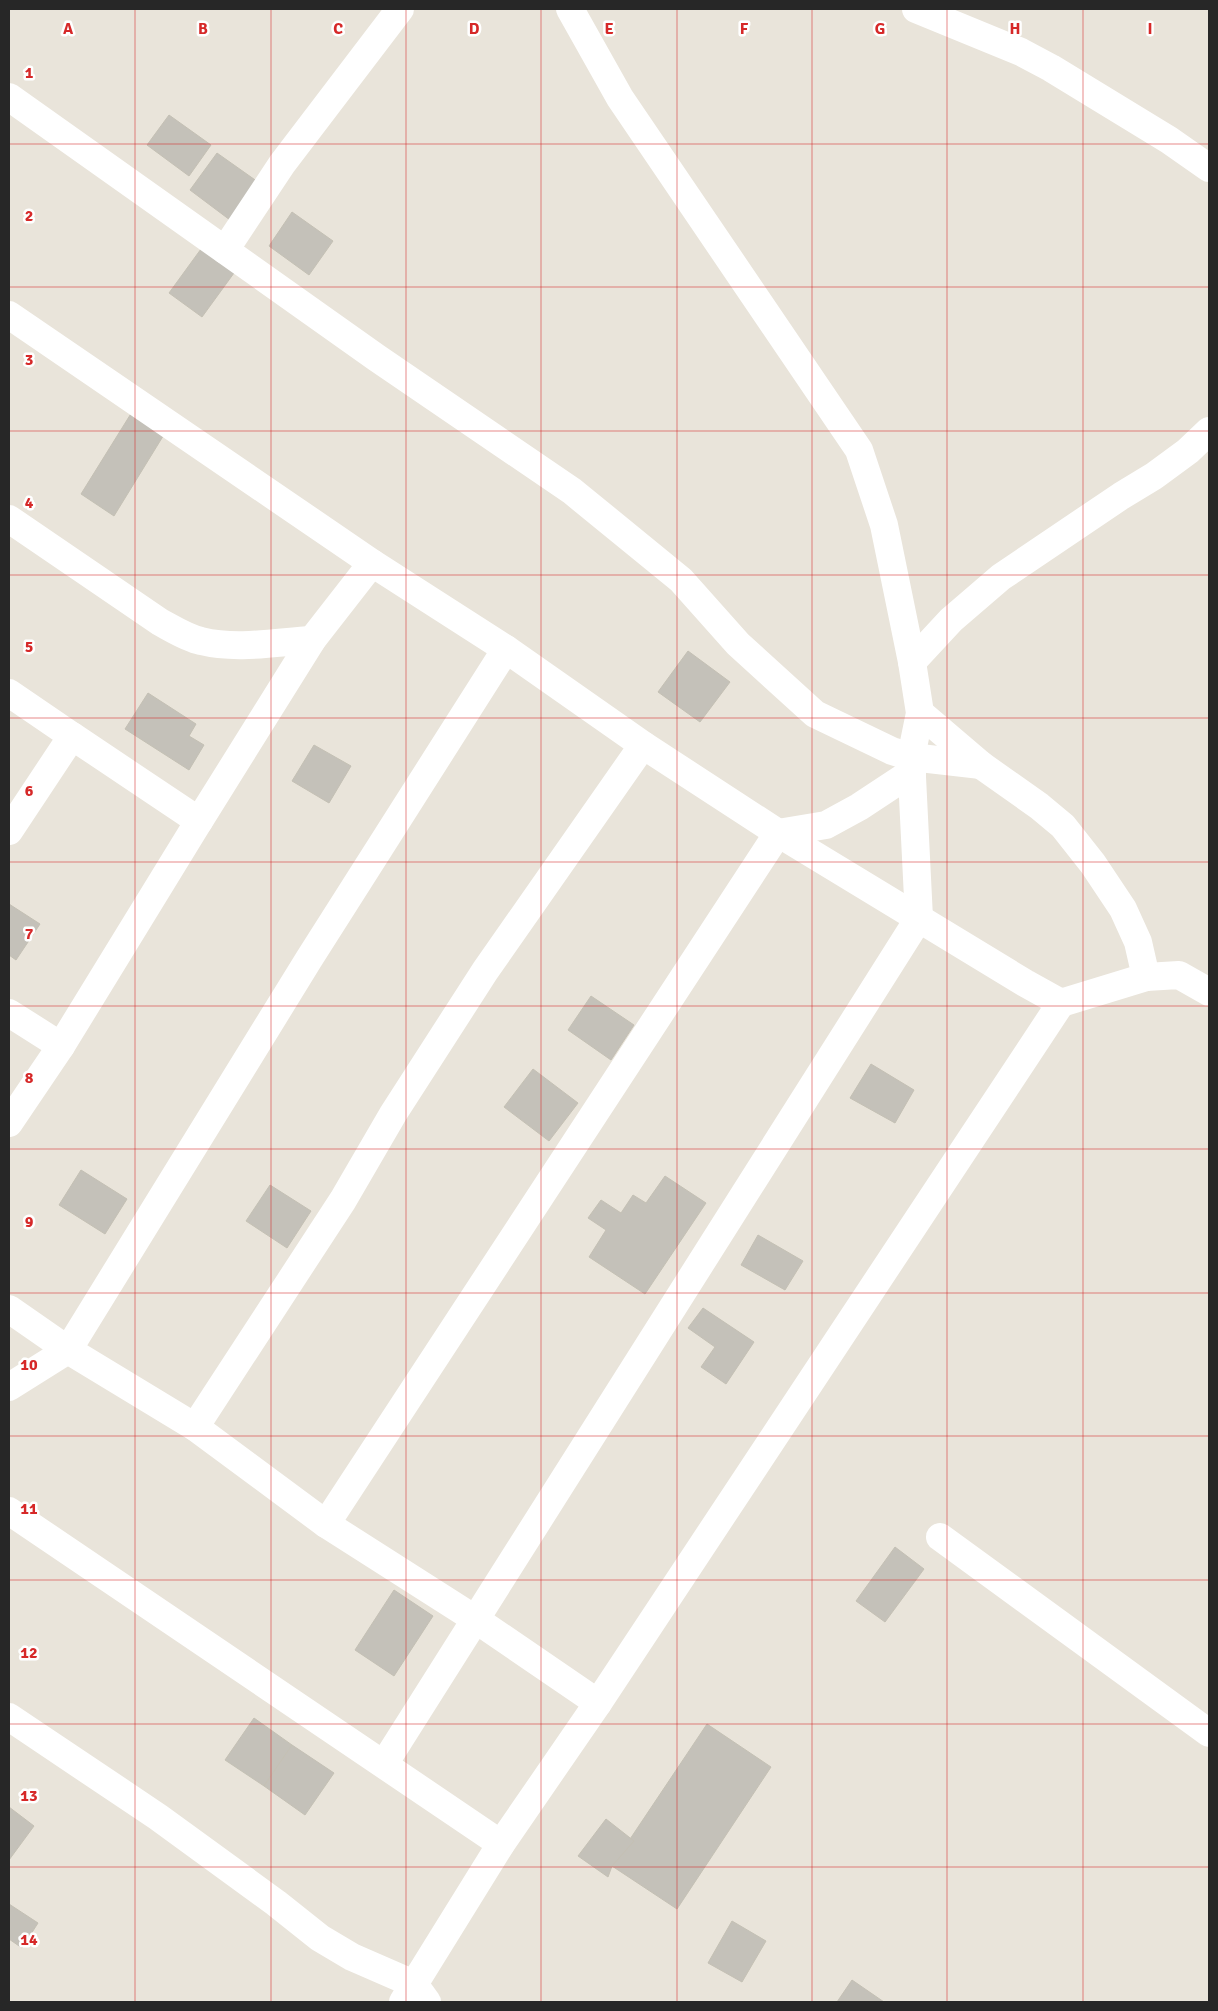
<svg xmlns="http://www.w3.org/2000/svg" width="1218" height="2011" viewBox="0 0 1218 2011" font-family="Signika,sans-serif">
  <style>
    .building { fill: #c4c1b9; stroke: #c4c0b4 }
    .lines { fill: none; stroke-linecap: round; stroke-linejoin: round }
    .minor { stroke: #fff; stroke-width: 28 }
    .grid { fill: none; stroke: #d62828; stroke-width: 1; stroke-opacity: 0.55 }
    .grid-label { font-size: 16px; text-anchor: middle; font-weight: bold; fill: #d62828; stroke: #fff; stroke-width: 5; stroke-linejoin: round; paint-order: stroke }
  </style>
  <rect width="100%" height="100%" fill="#e9e4da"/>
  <!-- building -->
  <g class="building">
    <path d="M169 115 211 145 189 176 147 145Z"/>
    <path d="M217 153 258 182 230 220 190 190Z"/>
    <path d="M292 212 333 241 309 275 269 246Z"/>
    <path d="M201 249 234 273 202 317 169 293Z"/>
    <path d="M132 412 165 433 114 516 81 494Z"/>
    <path d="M688 651 730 682 700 722 658 692Z"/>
    <path d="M148 693 196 724 189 736 204 745 189 770 125 729Z"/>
    <path d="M314 745 351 766 329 803 292 781Z"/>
    <path d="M9 904 40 924 16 960 9 955Z"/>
    <path d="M591 996 634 1025 611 1060 568 1030Z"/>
    <path d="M871 1064 914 1090 895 1123 850 1098Z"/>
    <path d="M533 1069 578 1103 549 1141 504 1107Z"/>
    <path d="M81 1170 127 1199 105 1234 59 1205Z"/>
    <path d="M665 1176 706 1203 645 1294 589 1257 606 1230 588 1218 601 1200 621 1213 633 1195 646 1203Z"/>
    <path d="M270 1185 311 1211 287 1248 246 1221Z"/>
    <path d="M758 1235 803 1261 785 1290 741 1265Z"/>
    <path d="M703 1308 754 1342 726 1384 701 1367 715 1347 688 1328Z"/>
    <path d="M895 1547 924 1569 885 1622 856 1601Z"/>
    <path d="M394 1590 433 1616 394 1676 355 1650Z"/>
    <path d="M254 1718 292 1745 264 1786 225 1760Z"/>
    <path d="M707 1724 771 1767 677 1909 612 1866Z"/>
    <path d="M292 1745 334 1773 305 1815 264 1786Z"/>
    <path d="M9 1807 34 1826 9 1860Z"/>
    <path d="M606 1819 634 1841 612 1866 608 1877 578 1856Z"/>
    <path d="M9 1904 38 1923 22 1948 9 1939Z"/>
    <path d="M732 1921 766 1941 742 1982 708 1963Z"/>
    <path d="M852 1980 884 2002H837Z"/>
  </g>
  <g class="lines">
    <!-- minor -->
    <g class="minor">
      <path d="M916 9 1021 52 1051 68 1169 140 1209 168"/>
      <path d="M9 97 377 358 572 491 681 580 738 644 815 714 892 751 911 757 981 765"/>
      <path d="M225 250 282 164 400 9"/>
      <path d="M9 315 372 563 506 649 643 745 778 833 1025 983 1061 1003 1146 977 1179 975 1209 992"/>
      <path d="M9 519 160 622C173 629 187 638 201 641 237 650 277 642 312 640"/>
      <path d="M912 662 951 620 1001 577 1121 496 1154 476 1188 451 1209 431"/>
      <path d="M9 693 72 736"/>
      <path d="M920 713 981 765 1039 806 1063 826 1093 864 1123 909 1138 942 1146 977"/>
      <path d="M199 821 312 640 372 563"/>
      <path d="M9 831 72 736 199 821 61 1046 9 1123"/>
      <path d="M9 1013 61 1046"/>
      <path d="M9 1309 68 1350 195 1427 326 1524 475 1619 598 1703"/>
      <path d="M9 1387 68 1350 309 959 506 649"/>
      <path d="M195 1427 343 1200 393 1114 485 971 643 745"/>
      <path d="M9 1511 501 1844"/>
      <path d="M326 1524 778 833 826 825 859 807 912 772"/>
      <path d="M940 1537 1209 1733"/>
      <path d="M9 1717 158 1817 276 1903 320 1938 352 1957 414 1984 427 2002"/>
      <path d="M384 1764 919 918 911 757 920 713 912 662 884 525 859 450 620 98 570 9"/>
      <path d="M403 2002 501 1844 598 1703 1061 1003"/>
    </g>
  </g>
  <!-- grid -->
  <path class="grid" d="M135 9V2002M271 9V2002M406 9V2002M541 9V2002M677 9V2002M812 9V2002M947 9V2002M1083 9V2002M9 144H1209M9 287H1209M9 431H1209M9 575H1209M9 718H1209M9 862H1209M9 1006H1209M9 1149H1209M9 1293H1209M9 1436H1209M9 1580H1209M9 1724H1209M9 1867H1209"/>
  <g class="grid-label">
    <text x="68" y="34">A</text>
    <text x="203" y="34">B</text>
    <text x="338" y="34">C</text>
    <text x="474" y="34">D</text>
    <text x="609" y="34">E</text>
    <text x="744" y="34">F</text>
    <text x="880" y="34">G</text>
    <text x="1015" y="34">H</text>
    <text x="1150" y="34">I</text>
    <text x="29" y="78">1</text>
    <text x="29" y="221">2</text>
    <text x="29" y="365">3</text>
    <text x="29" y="508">4</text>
    <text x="29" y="652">5</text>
    <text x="29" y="796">6</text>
    <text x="29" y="939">7</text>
    <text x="29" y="1083">8</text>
    <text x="29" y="1227">9</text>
    <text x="29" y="1370">10</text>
    <text x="29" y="1514">11</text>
    <text x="29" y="1658">12</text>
    <text x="29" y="1801">13</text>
    <text x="29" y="1945">14</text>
  </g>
  <!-- border -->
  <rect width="1218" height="2011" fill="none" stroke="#272727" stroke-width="20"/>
</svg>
